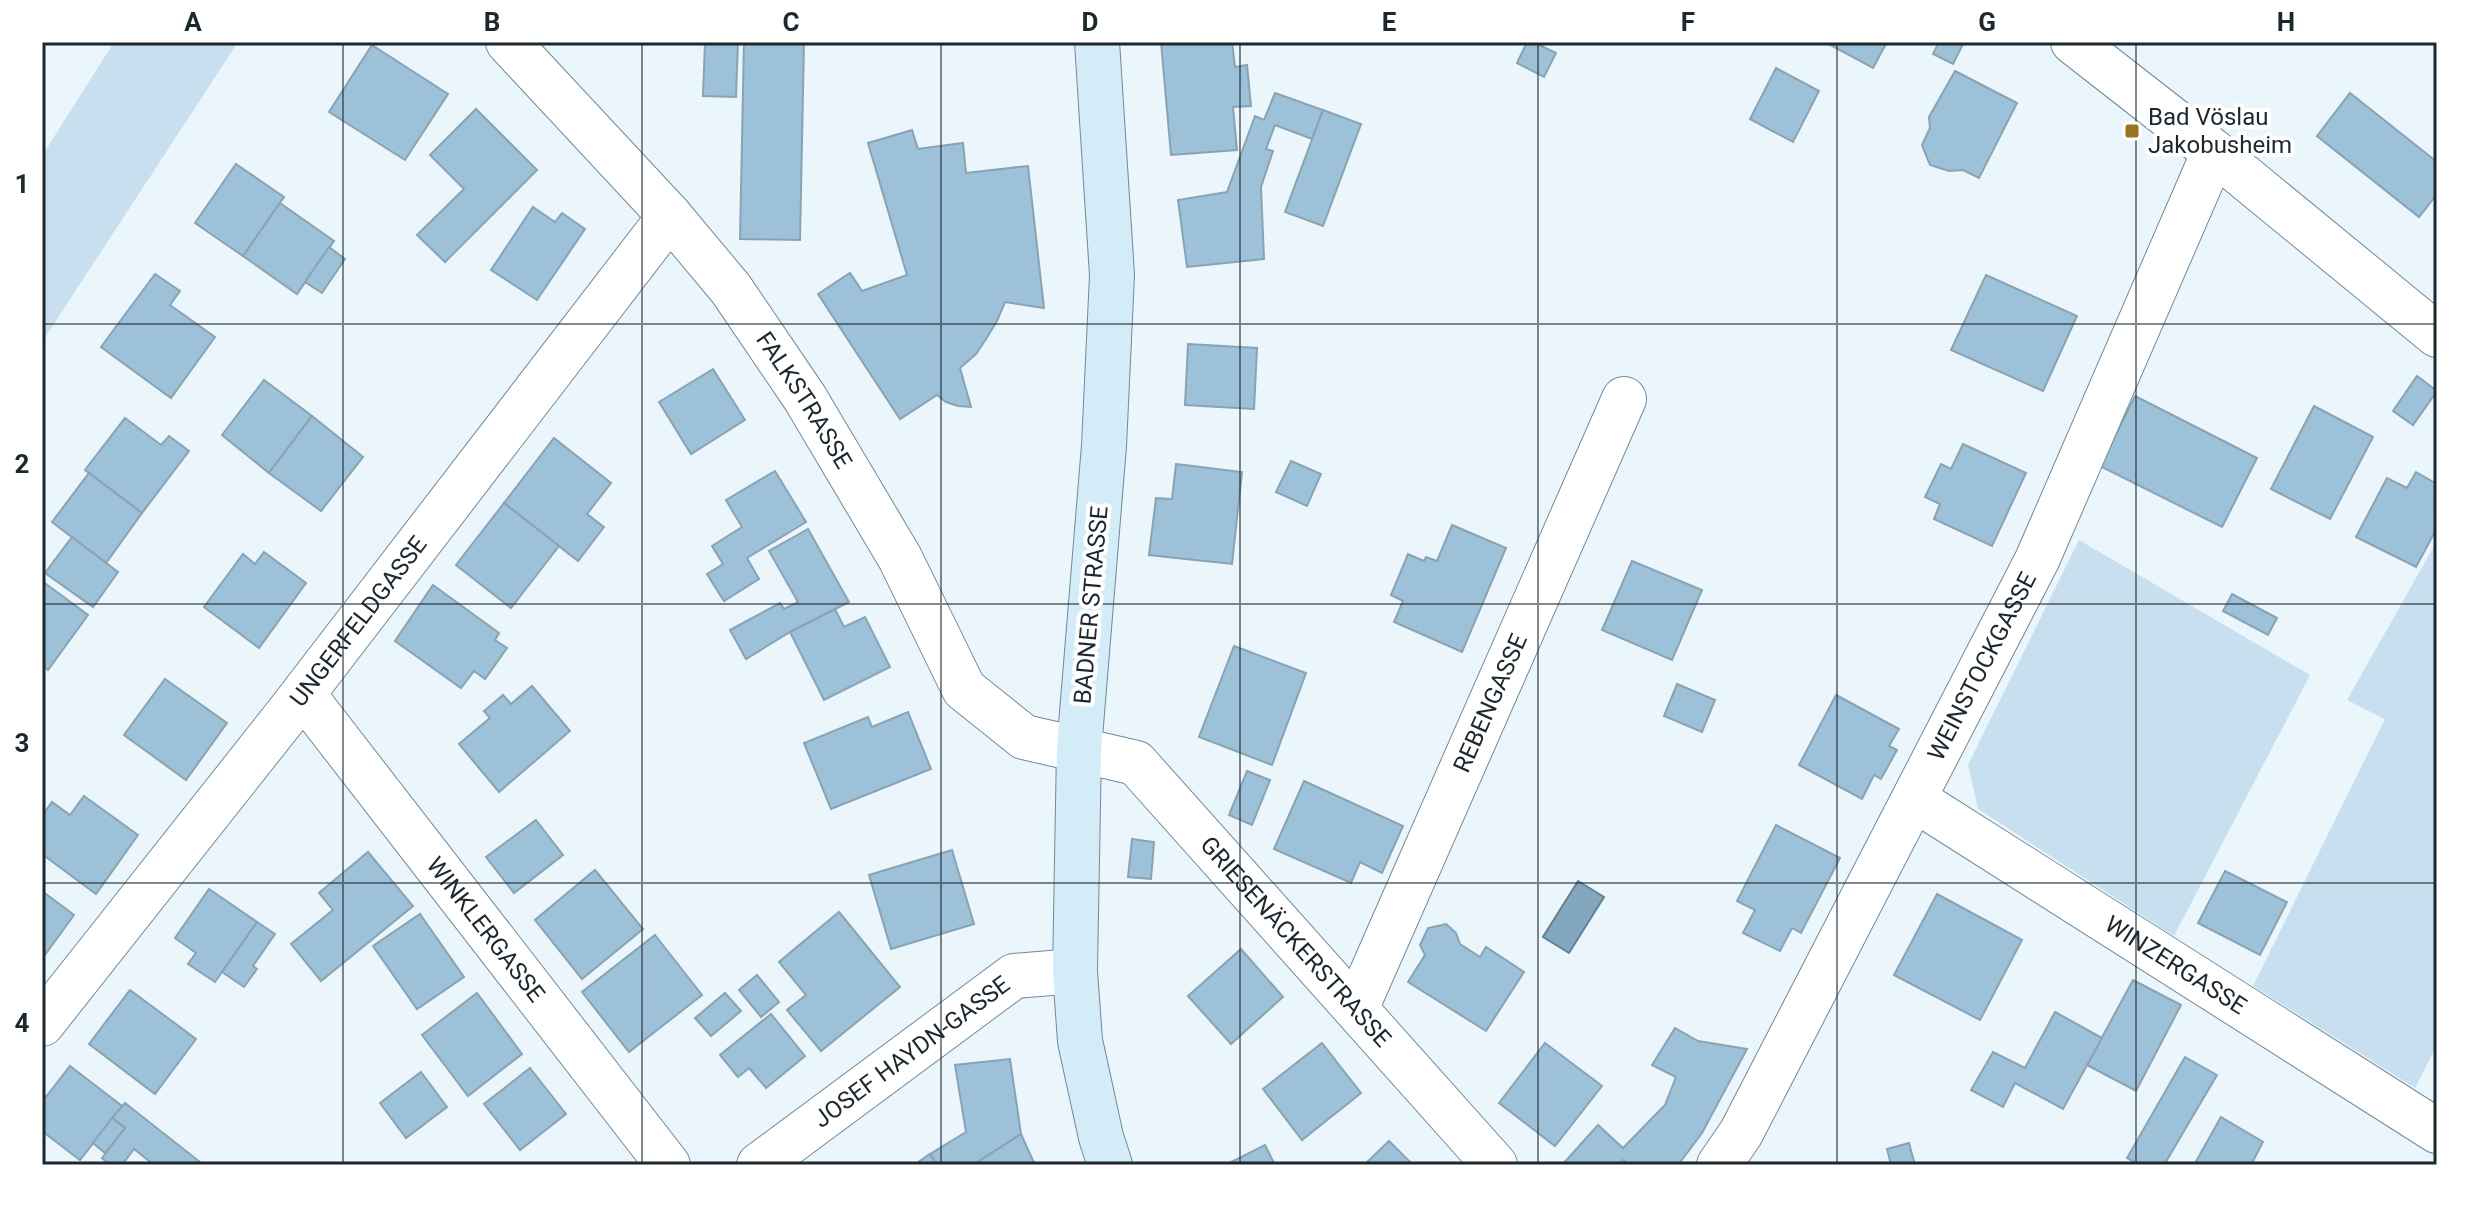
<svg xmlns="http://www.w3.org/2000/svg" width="2479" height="1207" viewBox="0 0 2479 1207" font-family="Roboto,sans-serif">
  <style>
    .green { fill: #c7dfee }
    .water { fill: #83a7be; stroke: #648193; stroke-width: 2 }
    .building { fill: #9cc1d8; stroke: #89a3b3; stroke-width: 2 }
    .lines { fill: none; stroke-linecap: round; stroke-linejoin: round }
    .street-casing { stroke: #718a9a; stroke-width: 46 }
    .secondary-casing { stroke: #718a9a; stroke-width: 46 }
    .street { stroke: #fff; stroke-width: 44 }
    .secondary { stroke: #d4ebf8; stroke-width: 44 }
    .grid { fill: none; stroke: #1d272e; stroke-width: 2; stroke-opacity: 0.55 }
    .poi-dot { fill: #97751e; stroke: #fff; stroke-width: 3 }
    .labels { text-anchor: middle; stroke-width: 8; stroke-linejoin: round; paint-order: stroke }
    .poi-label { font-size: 24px; fill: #1d272e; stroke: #fff; text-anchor: start }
    .street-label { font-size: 24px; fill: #1d272e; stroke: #fff }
    .neatline { fill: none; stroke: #1d272e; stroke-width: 3 }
    .grid-label { font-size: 26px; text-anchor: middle; font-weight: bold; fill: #1d272e }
  </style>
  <rect width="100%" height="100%" fill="#eaf5fc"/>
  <!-- green -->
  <g class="green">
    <path d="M114 42H238L42 342V156Z"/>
    <path d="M2079 540 2310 675 2174 936 1978 809 1968 765Z"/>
    <path d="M2437 541V1045L2415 1088 2253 986 2385 719 2347 700Z"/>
  </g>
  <!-- water -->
  <path class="water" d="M1578 881 1604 897 1569 953 1543 937Z"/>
  <!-- building -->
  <g class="building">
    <path d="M705 42H738L736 97 703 96Z"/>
    <path d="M744 42H804L800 240 740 239Z"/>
    <path d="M1161 42H1232L1235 67 1247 65 1251 106 1233 107 1237 150 1171 155Z"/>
    <path d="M1527 42H1533L1556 53 1544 77 1517 63Z"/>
    <path d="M1825 42H1887L1873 68Z"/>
    <path d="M1939 42H1964L1953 64 1933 54Z"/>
    <path d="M372 45 448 94 405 160 329 112Z"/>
    <path d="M1776 68 1819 91 1793 142 1750 119Z"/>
    <path d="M1955 71 2017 103 1979 178 1963 170 1949 171 1930 165 1922 145 1930 128 1929 117Z"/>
    <path d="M1275 93 1323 110 1312 139 1275 125 1266 149 1273 151 1261 187 1264 259 1187 267 1178 200 1227 192 1255 116 1264 120Z"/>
    <path d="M2350 93 2437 162V194L2419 217 2317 136Z"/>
    <path d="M476 109 537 170 445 262 417 235 464 189 430 155Z"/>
    <path d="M1323 110 1361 124 1323 226 1285 212Z"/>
    <path d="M912 130 918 149 963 143 966 173 1028 166 1044 308 1005 302 997 321 986 339 976 354 960 368 971 407 958 406 946 402 937 395 900 419 818 294 850 273 862 291 907 275 868 143Z"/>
    <path d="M236 164 284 197 243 256 195 223Z"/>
    <path d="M280 203 334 241 297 294 243 256Z"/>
    <path d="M533 207 555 222 562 213 585 229 537 300 491 270Z"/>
    <path d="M329 247 345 259 322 293 305 282Z"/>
    <path d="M155 274 180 291 170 305 215 337 171 398 101 347Z"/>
    <path d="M1986 275 2077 316 2043 391 1951 350Z"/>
    <path d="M1188 344 1257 348 1254 409 1185 405Z"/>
    <path d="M713 369 745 420 691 454 659 402Z"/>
    <path d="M2417 376 2437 391 2413 425 2393 411Z"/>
    <path d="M264 380 312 416 269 473 222 435Z"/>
    <path d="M2135 396 2257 458 2222 527 2100 466Z"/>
    <path d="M2314 406 2373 437 2330 519 2271 489Z"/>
    <path d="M312 416 363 457 321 511 269 473Z"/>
    <path d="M125 418 161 445 169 436 189 451 142 513 85 470Z"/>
    <path d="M554 438 611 483 587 514 604 527 578 561 504 503Z"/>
    <path d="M1963 444 2026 473 1992 546 1934 519 1940 504 1925 497 1941 464 1951 469Z"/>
    <path d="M1291 461 1321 474 1307 506 1276 492Z"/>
    <path d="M1176 464 1242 472 1232 564 1149 555 1156 498 1172 499Z"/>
    <path d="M775 471 806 522 747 558 759 579 724 601 707 574 723 564 712 546 742 527 726 500Z"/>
    <path d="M2416 472 2437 484V498L2434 504 2437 505V528L2416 567 2356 537 2387 478 2407 488Z"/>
    <path d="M89 473 142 513 106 563 52 522Z"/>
    <path d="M504 503 559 546 511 608 456 565Z"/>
    <path d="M1452 525 1506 548 1462 652 1394 622 1403 601 1391 595 1408 554 1424 561 1426 557 1437 561Z"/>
    <path d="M808 529 849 602 790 632 746 659 730 630 780 603 784 609 798 602 769 551Z"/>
    <path d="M72 537 118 572 93 607 45 573Z"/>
    <path d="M264 552 306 583 259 648 204 607 243 554 255 564Z"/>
    <path d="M1632 561 1702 590 1672 660 1602 630Z"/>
    <path d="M42 581 88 615 48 670 42 665Z"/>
    <path d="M433 585 499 633 495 640 507 648 485 679 474 671 461 688 395 641Z"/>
    <path d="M2232 594 2277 618 2268 635 2223 611Z"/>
    <path d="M835 609 844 627 865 617 890 667 824 700 790 632Z"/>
    <path d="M1234 646 1306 673 1272 765 1199 737Z"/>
    <path d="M165 679 227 723 186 780 124 735Z"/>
    <path d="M1677 684 1715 700 1702 732 1664 716Z"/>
    <path d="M532 686 570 731 499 792 459 744 490 718 484 711 503 695 511 704Z"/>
    <path d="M1836 695 1899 729 1889 746 1897 750 1881 779 1874 775 1862 799 1799 765Z"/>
    <path d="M908 712 931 769 831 809 804 743 868 717 872 727Z"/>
    <path d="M1247 771 1270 780 1252 825 1229 815Z"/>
    <path d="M1304 781 1403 826 1382 873 1360 862 1351 883 1274 849Z"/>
    <path d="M84 796 138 835 96 894 42 854V816L52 802 70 815Z"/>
    <path d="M536 820 563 855 514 893 486 857Z"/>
    <path d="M1776 825 1840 858 1801 933 1792 928 1780 951 1743 933 1755 910 1737 901Z"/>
    <path d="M1132 839 1154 842 1151 879 1128 877Z"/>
    <path d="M952 850 974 924 891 949 869 875Z"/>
    <path d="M368 852 413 906 321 981 291 944 333 910 319 893Z"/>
    <path d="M595 870 643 929 582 979 535 920Z"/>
    <path d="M2225 871 2287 902 2260 955 2198 923Z"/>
    <path d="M209 889 257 922 215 982 188 964 196 953 175 938Z"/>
    <path d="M42 891 74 915 42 959Z"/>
    <path d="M1937 894 2022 940 1980 1020 1894 975Z"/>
    <path d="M839 912 900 987 821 1051 787 1010 806 995 779 962Z"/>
    <path d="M420 914 464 977 417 1009 373 946Z"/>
    <path d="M257 922 275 934 253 966 257 969 244 987 222 972Z"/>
    <path d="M1446 924 1456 933 1460 944 1480 957 1486 947 1524 972 1486 1031 1408 982 1425 955 1420 945 1428 928Z"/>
    <path d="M655 935 702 995 629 1052 582 992Z"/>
    <path d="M1241 949 1283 997 1231 1044 1188 996Z"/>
    <path d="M757 975 779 1002 761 1017 739 990Z"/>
    <path d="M2133 980 2181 1005 2136 1091 2087 1065Z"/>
    <path d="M130 990 196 1039 155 1094 89 1044Z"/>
    <path d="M477 993 522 1054 468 1096 422 1035Z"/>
    <path d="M725 993 741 1011 711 1036 695 1018Z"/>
    <path d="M2055 1012 2102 1038 2063 1109 2015 1083 2003 1107 1971 1090 1993 1052 2025 1068Z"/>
    <path d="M771 1014 805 1056 766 1088 749 1068 738 1077 720 1055Z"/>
    <path d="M1675 1028 1698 1041 1747 1049 1702 1133 1678 1165H1629L1623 1160 1618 1165H1562L1598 1125 1623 1148 1665 1105 1676 1077 1652 1065Z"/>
    <path d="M1322 1043 1361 1093 1302 1140 1263 1089Z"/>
    <path d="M1545 1043 1602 1086 1555 1146 1499 1103Z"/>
    <path d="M2185 1057 2217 1075 2164 1165H2140L2127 1158Z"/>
    <path d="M1010 1059 1021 1134 973 1165H937L930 1154 966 1132 955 1065Z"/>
    <path d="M70 1066 122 1106 80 1160 42 1131V1102Z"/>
    <path d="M530 1068 566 1114 520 1150 484 1104Z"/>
    <path d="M421 1072 447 1107 406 1138 380 1103Z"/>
    <path d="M125 1103 200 1162 197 1165H154L134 1149 122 1165H110L102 1158 125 1128 112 1118Z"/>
    <path d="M2221 1117 2263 1142 2251 1165H2194Z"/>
    <path d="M112 1118 125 1128 105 1153 93 1143Z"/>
    <path d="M1021 1134 1035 1165H973Z"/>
    <path d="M1389 1141 1413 1165H1364Z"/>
    <path d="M1909 1143 1915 1165H1891L1887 1149Z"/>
    <path d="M1265 1145 1275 1165H1232L1231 1162Z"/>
    <path d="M930 1154 937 1165H914Z"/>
  </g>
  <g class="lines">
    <defs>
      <g id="street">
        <path id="s1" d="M508 42 670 216 731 289 805 398 900 558 964 689 1024 737 1136 763 1495 1165"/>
        <path d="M2073 42 2214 152 2437 335"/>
        <path id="s2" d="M303 694 668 1165"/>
        <path id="s3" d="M1914 799 2437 1131"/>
        <path id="s4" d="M1356 1009 1624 399"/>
        <path id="s5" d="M42 1024 292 708 670 216"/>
        <path id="s6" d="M759 1165 1014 976 1075 971"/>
        <path id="s7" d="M1719 1165 1741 1133 2037 560 2214 152"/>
      </g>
      <path id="secondary" d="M1097 42 1112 275 1104 446 1079 749 1075 971 1080 1041 1101 1137 1110 1165"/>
    </defs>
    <!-- street casing -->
    <use href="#street" class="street-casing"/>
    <!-- secondary casing -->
    <use href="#secondary" class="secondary-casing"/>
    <!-- street -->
    <use href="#street" class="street"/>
    <!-- secondary -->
    <use href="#secondary" class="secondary"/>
  </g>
  <!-- grid -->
  <path class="grid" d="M343 42V1165M642 42V1165M941 42V1165M1240 42V1165M1538 42V1165M1837 42V1165M2136 42V1165M42 324H2437M42 604H2437M42 883H2437"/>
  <!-- markers -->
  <rect class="poi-dot" x="2124" y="123" width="16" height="16" rx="4"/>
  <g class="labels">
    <!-- poi labels -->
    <g class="poi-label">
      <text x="2148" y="125">Bad Vöslau<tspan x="2148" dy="28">Jakobusheim</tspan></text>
    </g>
    <!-- street labels -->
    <g class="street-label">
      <text dy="8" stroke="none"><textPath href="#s1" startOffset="466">FALKSTRASSE</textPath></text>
      <text transform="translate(1091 605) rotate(-85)" y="8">BADNER STRASSE</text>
      <text dy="8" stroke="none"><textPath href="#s5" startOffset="512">UNGERFELDGASSE</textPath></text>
      <text dy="8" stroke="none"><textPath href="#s7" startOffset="564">WEINSTOCKGASSE</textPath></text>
      <text dy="8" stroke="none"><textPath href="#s4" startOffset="334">REBENGASSE</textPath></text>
      <text dy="8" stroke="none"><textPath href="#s2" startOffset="298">WINKLERGASSE</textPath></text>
      <text dy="8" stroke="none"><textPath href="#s1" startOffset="1228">GRIESENÄCKERSTRASSE</textPath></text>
      <text dy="8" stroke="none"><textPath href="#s3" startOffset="310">WINZERGASSE</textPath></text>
      <text dy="8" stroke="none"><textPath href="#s6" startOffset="190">JOSEF HAYDN-GASSE</textPath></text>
    </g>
  </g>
  <!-- border -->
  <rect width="2479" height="1207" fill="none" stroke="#ffffff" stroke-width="88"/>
  <rect x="44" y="44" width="2391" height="1119" class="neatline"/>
  <g class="grid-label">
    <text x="193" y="31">A</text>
    <text x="492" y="31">B</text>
    <text x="791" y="31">C</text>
    <text x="1090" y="31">D</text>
    <text x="1389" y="31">E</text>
    <text x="1688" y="31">F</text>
    <text x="1987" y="31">G</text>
    <text x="2286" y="31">H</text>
    <text x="22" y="193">1</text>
    <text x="22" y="473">2</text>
    <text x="22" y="752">3</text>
    <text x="22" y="1032">4</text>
  </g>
</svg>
